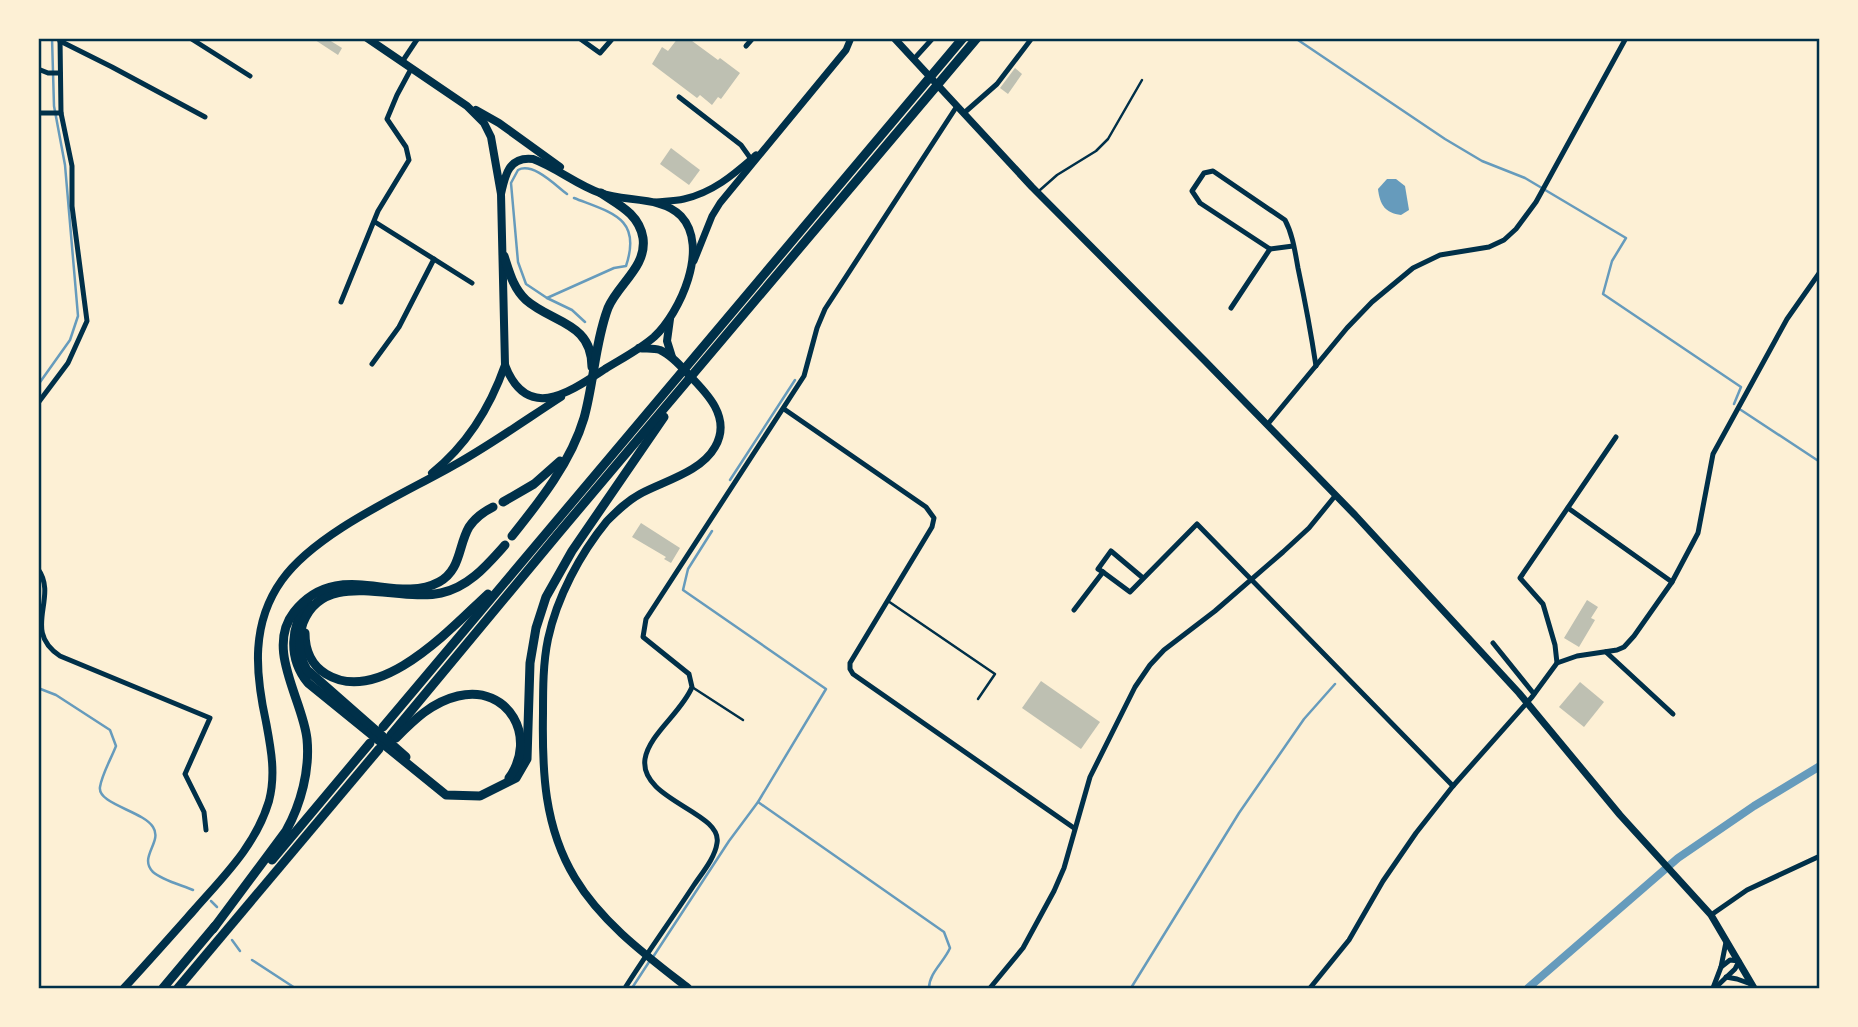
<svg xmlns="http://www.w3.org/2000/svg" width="1858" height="1027" viewBox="0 0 1858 1027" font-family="'DejaVu Sans',sans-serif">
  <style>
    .water { fill: #669bbc }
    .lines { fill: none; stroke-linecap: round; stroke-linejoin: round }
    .stream { stroke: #669bbc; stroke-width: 2.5 }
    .canal { stroke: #669bbc; stroke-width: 8 }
    .building { fill: #bec0b2 }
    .service { stroke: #003049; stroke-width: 2.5 }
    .minor { stroke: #003049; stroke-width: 5 }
    .secondary { stroke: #003049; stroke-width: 7 }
    .primary { stroke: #003049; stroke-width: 8 }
    .motorway { stroke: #003049; stroke-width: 9 }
    .neatline { fill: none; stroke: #003049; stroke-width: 2.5 }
  </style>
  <rect width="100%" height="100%" fill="#fdf0d5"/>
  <!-- water -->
  <path class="water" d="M1387 179H1396L1405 186 1409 210 1401 215C1385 213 1380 205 1378 189Z"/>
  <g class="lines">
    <!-- stream -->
    <g class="stream">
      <path d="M1295 38 1445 139 1482 161 1525 178 1626 238 1612 261 1603 294 1741 387 1734 404"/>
      <path d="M567 194C555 185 533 162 518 170L511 183 518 262 526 284 547 298 572 310 585 322"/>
      <path d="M547 298 614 268 626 266C642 218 612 213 574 198"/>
      <path d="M38 385 70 340 78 316 65 165 54 106 52 38"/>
      <path d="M1741 410 1820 462"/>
      <path d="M730 480 795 380"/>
      <path d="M38 688 56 695 110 730 116 746C111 759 102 774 100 787 97 804 143 811 153 827 163 842 138 857 153 872 162 880 181 885 193 890"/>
      <path d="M758 802 944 932 950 948C944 962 929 973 929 988"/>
      <path d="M211 901 217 907"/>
      <path d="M232 940 240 951"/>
      <path d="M653 957 729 841 758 802 826 689 683 590 688 569 712 531"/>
      <path d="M252 960 295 988"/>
      <path d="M632 988 649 962"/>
      <path d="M1131 988 1239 813 1304 719 1335 684"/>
    </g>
    <!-- canal -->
    <path class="canal" d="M1528 988 1678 858 1754 806 1820 766"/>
  </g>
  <!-- building -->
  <g class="building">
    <path d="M312 38H326L342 48 338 55Z"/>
    <path d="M678 38H688L718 60 720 58 740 73 721 99 718 97 712 105 700 95 697 98 652 64 662 47 668 51Z"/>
    <path d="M1015 68 1022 74 1008 94 1000 88Z"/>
    <path d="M671 148 700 170 689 185 660 164Z"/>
    <path d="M641 523 680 548 671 563 664 559 666 557 632 537Z"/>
    <path d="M1587 600 1598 607 1591 618 1595 620 1579 647 1564 638Z"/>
    <path d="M1041 681 1100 722 1081 749 1022 708Z"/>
    <path d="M1580 682 1604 702 1584 727 1559 707Z"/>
  </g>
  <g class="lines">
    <!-- service -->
    <g class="service">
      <path d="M1040 190 1057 175 1096 151 1108 139 1142 80"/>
      <path d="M888 601 995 674 978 699"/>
      <path d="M692 687 743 720"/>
    </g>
    <!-- minor -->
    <g class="minor">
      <path d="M190 38 250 76"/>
      <path d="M579 38 600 53 613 38"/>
      <path d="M60 41 112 67 205 117"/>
      <path d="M746 46 753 38"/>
      <path d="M914 59 933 38"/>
      <path d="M402 62 418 38"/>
      <path d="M38 69 48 73H60"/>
      <path d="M679 97 741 145 751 159"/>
      <path d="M38 113H61"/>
      <path d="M964 113 997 84 1032 38"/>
      <path d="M375 222 472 283"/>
      <path d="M1293 246 1270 249 1200 203 1192 191 1204 173 1213 171 1285 220C1293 235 1295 252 1298 268 1305 301 1311 333 1316 366"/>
      <path d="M341 302 378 211 409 160 406 147 387 119 397 95 411 69"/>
      <path d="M1231 308 1270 249"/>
      <path d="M372 364 399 327 434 259"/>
      <path d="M38 403 68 363 87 321 72 206V166L61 113 60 38"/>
      <path d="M784 409 926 507 934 518 932 527 850 663V669L853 674 1074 828"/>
      <path d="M1267 425 1347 328 1372 302 1413 268 1440 255 1489 247 1504 240 1516 229 1536 202 1626 38"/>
      <path d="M1568 508 1672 582"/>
      <path d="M38 569C59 598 21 630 60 656L210 718 185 774 204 812 206 830"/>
      <path d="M1103 572 1098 569 1111 551 1143 578"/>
      <path d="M1074 610 1103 572 1130 592 1197 524 1453 786"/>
      <path d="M1493 643 1534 694"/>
      <path d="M1606 652 1673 714"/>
      <path d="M1557 663 1555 645 1543 604 1520 578 1616 437"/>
      <path d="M1711 915 1747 890 1820 856"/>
      <path d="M1726 977 1737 979 1751 984"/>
      <path d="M625 988C647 953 671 920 694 885 702 873 715 858 717 843 723 812 639 800 645 759 649 734 682 712 692 687L689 674 643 637 646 619 804 376 817 328 825 309 957 106"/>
      <path d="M990 988 1023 948 1054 891 1064 868 1090 777 1135 687 1150 665 1164 650 1215 611 1283 552 1309 528 1335 496"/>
      <path d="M1310 988 1349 940 1383 881 1416 833 1453 786 1532 697 1557 663 1577 656 1617 650 1624 647 1634 636 1672 582 1698 533 1713 454 1787 319 1820 272"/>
      <path d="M1713 988 1721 967 1726 942"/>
      <path d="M1715 988 1735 969 1739 961 1730 960 1721 967"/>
    </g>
    <!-- secondary -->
    <g class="secondary">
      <path d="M894 38 1032 187 1205 361 1355 515 1519 693 1620 815 1711 915 1754 988"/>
      <path d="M656 202C666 201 675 201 684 199 714 192 734 174 756 155"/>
      <path d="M694 261 712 216 720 203 846 50 851 38"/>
    </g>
    <!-- primary -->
    <g class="primary">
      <path d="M367 38 467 106 484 123 491 137 501 194 505 365C527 423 570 392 605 369 621 359 639 350 654 337 680 313 710 247 681 216 662 196 625 202 600 193 577 185 557 168 533 159 509 156 505 175 501 194"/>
      <path d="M476 110 499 123 560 167"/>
      <path d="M670 319 667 341 672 357"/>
      <path d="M639 348C645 349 653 348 660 350 671 355 680 365 688 374 707 393 732 418 715 447 701 472 664 481 640 494 627 501 617 511 607 521 580 554 557 597 548 639 543 663 543 689 543 713 542 771 544 827 575 878 602 923 647 956 688 988"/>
      <path d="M432 473C468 444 490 408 505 365"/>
      <path d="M124 988C148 962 171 936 195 909 224 876 256 845 269 801 276 774 271 749 266 722 255 672 251 623 282 580 317 531 406 493 458 463 493 443 527 419 561 397"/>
    </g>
    <!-- motorway -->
    <g class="motorway">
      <path d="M504 256C509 271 513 288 526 300 552 323 592 322 592 367"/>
      <path d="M503 502 534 484 560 461"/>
      <path d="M512 536C540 501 571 462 584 418 594 382 595 343 608 308 618 284 647 267 643 238 639 214 619 205 601 193"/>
      <path d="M308 600C291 627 287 657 308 683L446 795 480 796 516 778 527 759 530 663 536 628 546 597 572 551 664 417"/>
      <path d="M305 633C305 649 311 665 326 674 380 707 452 627 488 594"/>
      <path d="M383 727 963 38"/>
      <path d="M391 735 558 534 977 38"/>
      <path d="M396 738C414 720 432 702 458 696 509 684 538 738 509 778"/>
      <path d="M406 757 307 670C299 656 297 639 303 623 324 567 398 603 441 593 469 587 487 565 505 545"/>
      <path d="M272 860 370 743"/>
      <path d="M213 929 286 831C301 804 310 770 307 739 303 700 265 649 294 612 338 557 395 606 439 582 461 570 458 546 469 527 475 518 483 512 493 507"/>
      <path d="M163 988 215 926"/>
      <path d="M178 988 379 749"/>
    </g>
  </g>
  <!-- border -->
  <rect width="1858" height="1027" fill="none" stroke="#fdf0d5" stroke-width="80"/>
  <rect x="40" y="40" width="1778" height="947" class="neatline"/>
</svg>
